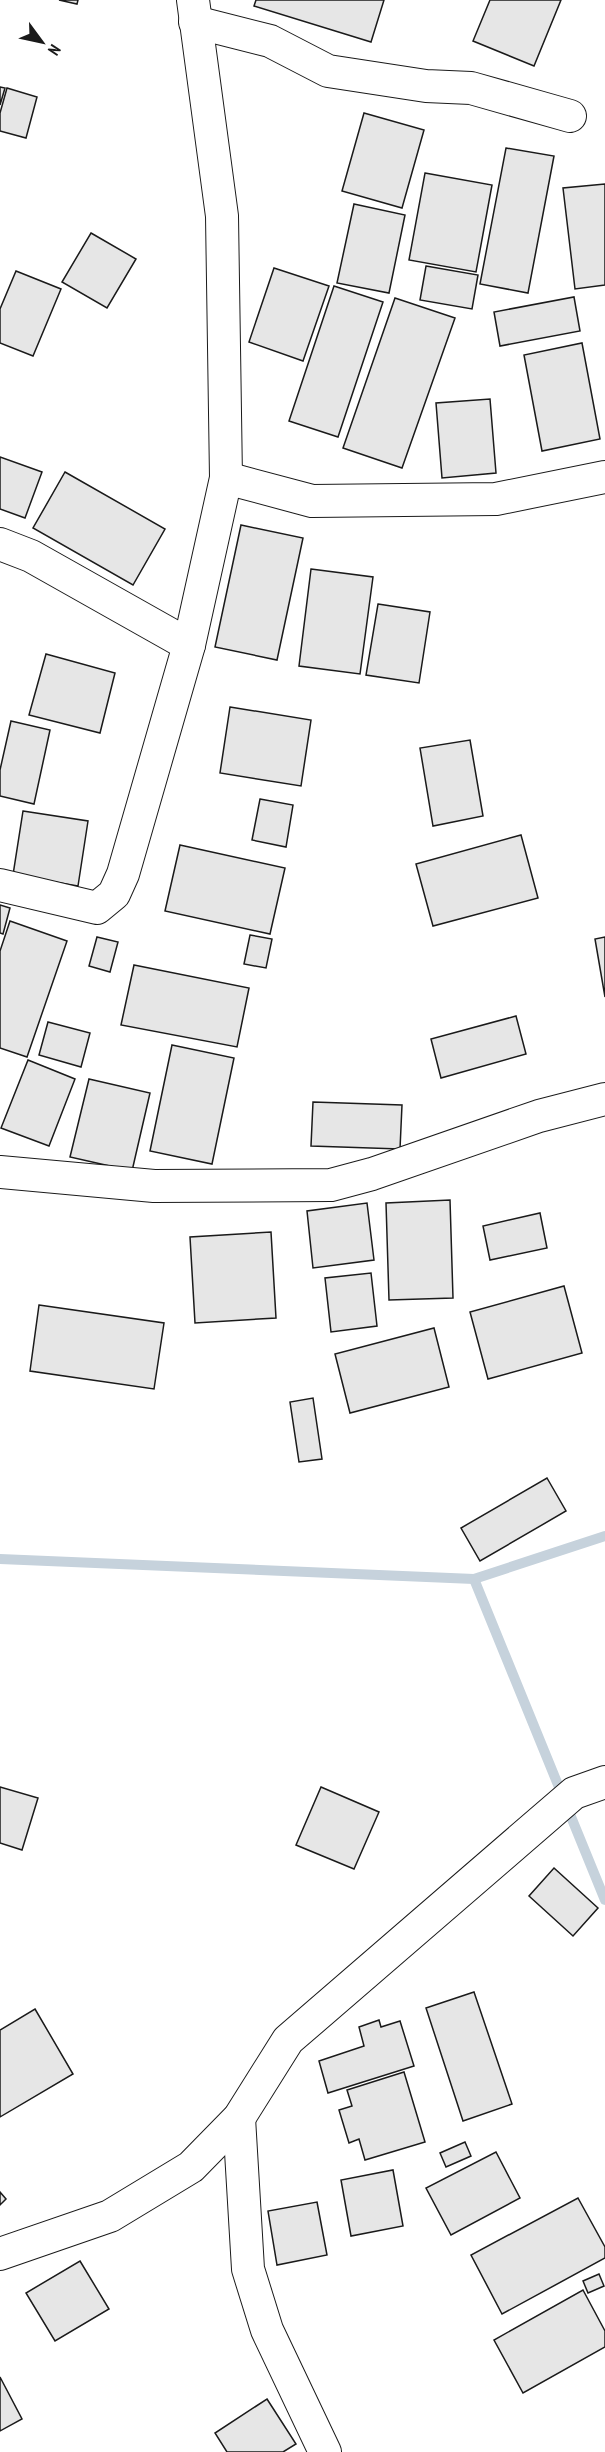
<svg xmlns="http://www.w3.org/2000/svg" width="605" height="2452" viewBox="0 0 605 2452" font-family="'PT Sans Narrow',sans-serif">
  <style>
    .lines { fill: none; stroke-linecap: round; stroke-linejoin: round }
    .stream { stroke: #c6d2dc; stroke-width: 10 }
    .building { fill: #e6e6e6; stroke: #1a1a1a; stroke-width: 1.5 }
    .street-casing { stroke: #1a1a1a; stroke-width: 34 }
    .street { stroke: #fff; stroke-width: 32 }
  </style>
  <rect width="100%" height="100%" fill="#fff"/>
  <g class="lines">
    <!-- stream -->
    <g class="stream">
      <path d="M0 1559 474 1579 605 1536"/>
      <path d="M474 1579 605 1900"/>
    </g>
  </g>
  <!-- building -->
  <g class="building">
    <path d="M59 0H78L77 4Z"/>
    <path d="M256 0H384L371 42 254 6Z"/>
    <path d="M490 0H561L534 66 473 41Z"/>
    <path d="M0 87 5 88 0 105Z"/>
    <path d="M7 88 37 97 26 138 0 131V113Z"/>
    <path d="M364 113 424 130 402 208 342 191Z"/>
    <path d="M506 148 554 156 528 293 480 284Z"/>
    <path d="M425 173 492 185 476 272 409 260Z"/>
    <path d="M605 184V285L575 289 563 188Z"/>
    <path d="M354 204 405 215 389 293 337 283Z"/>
    <path d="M91 233 136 259 107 308 62 282Z"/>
    <path d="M426 266 478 275 472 309 420 300Z"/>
    <path d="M274 268 329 286 303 361 249 342Z"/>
    <path d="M16 271 61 289 33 356 0 343V309Z"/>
    <path d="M334 286 383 302 338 437 289 421Z"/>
    <path d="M574 297 580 331 500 346 494 312Z"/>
    <path d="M395 298 455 318 402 468 343 448Z"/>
    <path d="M582 343 600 439 542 451 524 355Z"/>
    <path d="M490 399 496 473 442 478 436 403Z"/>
    <path d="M0 457 42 472 25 518 0 509Z"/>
    <path d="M65 472 165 529 133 585 33 528Z"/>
    <path d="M241 525 303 538 277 660 215 647Z"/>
    <path d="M311 569 373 577 360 674 299 666Z"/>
    <path d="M378 604 430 612 419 683 366 675Z"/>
    <path d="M46 654 115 673 100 733 29 715Z"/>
    <path d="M230 707 311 720 301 786 220 773Z"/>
    <path d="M11 721 50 730 34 804 0 796V770Z"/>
    <path d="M470 740 483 816 433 826 420 748Z"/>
    <path d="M260 799 293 805 286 847 252 840Z"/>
    <path d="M23 811 88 821 78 886 13 875Z"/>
    <path d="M521 835 538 898 433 926 416 864Z"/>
    <path d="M180 845 285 868 270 934 165 911Z"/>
    <path d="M0 905 10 908 3 934 0 933Z"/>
    <path d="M10 921 67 941 27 1057 0 1048V951Z"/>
    <path d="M250 935 272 939 266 968 244 964Z"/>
    <path d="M97 937 118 942 110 972 89 966Z"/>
    <path d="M605 937V997L595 939Z"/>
    <path d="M134 965 249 988 237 1047 121 1025Z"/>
    <path d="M516 1016 526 1054 441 1078 431 1039Z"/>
    <path d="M48 1022 90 1033 81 1067 39 1055Z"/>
    <path d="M172 1045 234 1058 212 1164 150 1151Z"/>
    <path d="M28 1060 75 1079 49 1146 1 1128Z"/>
    <path d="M89 1079 150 1093 132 1171 70 1157Z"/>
    <path d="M313 1102 402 1105 400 1149 311 1146Z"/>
    <path d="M450 1200 453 1298 389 1300 386 1203Z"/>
    <path d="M367 1203 374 1260 313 1268 307 1211Z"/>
    <path d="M540 1213 547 1248 490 1260 483 1226Z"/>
    <path d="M271 1232 276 1318 195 1323 190 1237Z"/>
    <path d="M371 1273 377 1326 331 1332 325 1278Z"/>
    <path d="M564 1286 582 1353 488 1379 470 1312Z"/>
    <path d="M39 1305 164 1323 154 1389 30 1371Z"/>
    <path d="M434 1328 449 1387 350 1413 335 1354Z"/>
    <path d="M313 1398 322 1459 299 1462 290 1402Z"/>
    <path d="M547 1478 566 1511 480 1561 461 1528Z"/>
    <path d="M0 1787 38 1798 22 1850 0 1843Z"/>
    <path d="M321 1787 379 1812 354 1869 296 1845Z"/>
    <path d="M554 1868 598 1908 573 1936 529 1896Z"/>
    <path d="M474 1992 512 2104 463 2121 426 2008Z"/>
    <path d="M35 2009 73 2074 0 2117V2030Z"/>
    <path d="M379 2020 381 2027 400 2021 414 2066 328 2093 319 2061 364 2046 359 2027Z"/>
    <path d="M404 2072 425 2142 365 2160 359 2139 349 2143 339 2110 352 2106 347 2090Z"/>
    <path d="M465 2142 471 2156 446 2167 440 2153Z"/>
    <path d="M496 2152 520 2198 451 2235 426 2188Z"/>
    <path d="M393 2170 403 2226 351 2236 341 2180Z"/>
    <path d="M0 2192 6 2199 0 2205Z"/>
    <path d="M578 2198 605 2247V2258L502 2314 471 2255Z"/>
    <path d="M317 2202 327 2255 277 2265 268 2211Z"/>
    <path d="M80 2261 109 2309 55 2341 26 2293Z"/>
    <path d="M599 2274 604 2286 588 2293 583 2281Z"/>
    <path d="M583 2290 605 2331V2347L523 2393 494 2340Z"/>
    <path d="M0 2377 22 2419 0 2431Z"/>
    <path d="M267 2399 296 2444 283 2452H227L215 2433Z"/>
  </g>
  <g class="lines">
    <defs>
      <g id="street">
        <path d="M195 22 270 41 328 71 426 86 471 88 570 116"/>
        <path d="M226 478 312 501 496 499 605 477"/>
        <path d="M0 544 31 556 189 645"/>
        <path d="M0 885 97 908 114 894 123 874 189 645 226 478 222 216 193 0"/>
        <path d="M0 1172 154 1186 331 1185 372 1174 539 1116 605 1099"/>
        <path d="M239 2118 248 2269 267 2330 325 2452"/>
        <path d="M0 2254 110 2216 191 2167 239 2118 288 2040 574 1793 605 1782"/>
      </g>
    </defs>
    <!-- street casing -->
    <use href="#street" class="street-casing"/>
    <!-- street -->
    <use href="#street" class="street"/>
  </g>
  <!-- north arrow -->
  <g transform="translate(42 42) rotate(123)" stroke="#ffffff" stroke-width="4.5" paint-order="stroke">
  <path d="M0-4.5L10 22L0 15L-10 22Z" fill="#1a1a1a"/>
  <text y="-9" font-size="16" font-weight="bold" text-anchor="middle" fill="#1a1a1a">N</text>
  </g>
</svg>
